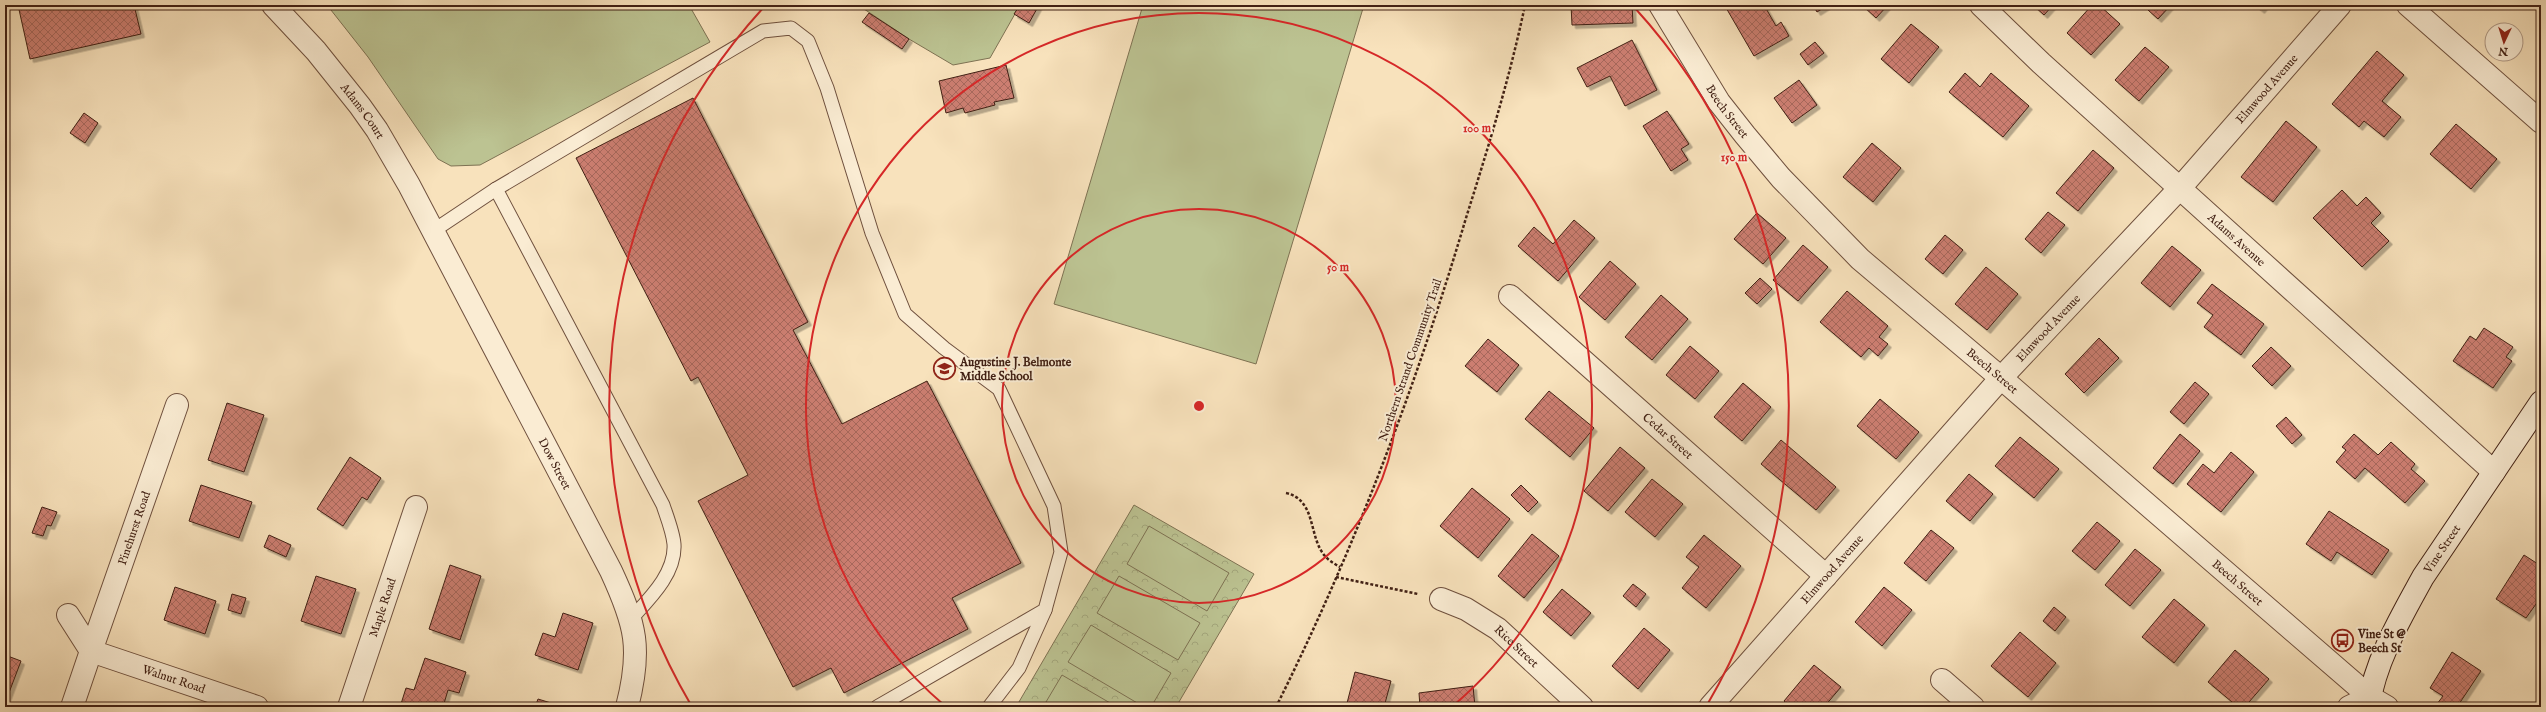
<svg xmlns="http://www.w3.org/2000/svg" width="2546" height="712" viewBox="0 0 2546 712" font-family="'IM FELL English',serif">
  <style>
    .park { fill: url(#park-crowns); stroke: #7e7253 }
    .pitch { fill: #bcc392; stroke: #7e7253 }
    .building { fill: url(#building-cross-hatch); stroke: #412014; filter: url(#shadow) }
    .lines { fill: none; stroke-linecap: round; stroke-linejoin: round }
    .lane-casing { stroke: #6f503e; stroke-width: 15 }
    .street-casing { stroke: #6f503e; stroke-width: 24 }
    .secondary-casing { stroke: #412014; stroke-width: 24 }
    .path { stroke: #412014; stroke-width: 2.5; stroke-dasharray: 3 2; stroke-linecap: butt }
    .lane { stroke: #faecd3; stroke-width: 13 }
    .street { stroke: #faecd3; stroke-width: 22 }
    .secondary { stroke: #faecd3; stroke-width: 22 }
    .ring { fill: none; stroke: #d62828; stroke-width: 2 }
    .labels { text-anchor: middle; stroke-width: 4; stroke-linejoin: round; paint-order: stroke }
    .street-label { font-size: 12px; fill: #412014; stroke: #faecd3 }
    .poi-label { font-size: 12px; font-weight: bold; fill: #412014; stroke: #faecd3; text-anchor: start }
    .centre { fill: #d62828; stroke: #faecd3; stroke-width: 2 }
    .ring-label { font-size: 12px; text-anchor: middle; font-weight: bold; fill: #d62828; stroke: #faecd3; stroke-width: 4; stroke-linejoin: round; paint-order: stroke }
  </style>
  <defs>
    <pattern id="park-crowns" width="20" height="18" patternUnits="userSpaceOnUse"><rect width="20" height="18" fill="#bcc392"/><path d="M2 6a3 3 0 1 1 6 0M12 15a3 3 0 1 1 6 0" fill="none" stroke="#a3a77d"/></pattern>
    <pattern id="building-cross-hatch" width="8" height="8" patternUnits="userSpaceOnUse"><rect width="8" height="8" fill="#cc7e71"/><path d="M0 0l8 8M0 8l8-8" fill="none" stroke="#a7675c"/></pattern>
    <filter id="shadow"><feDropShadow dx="3.5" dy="3.5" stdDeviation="0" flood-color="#0004"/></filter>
  </defs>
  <rect width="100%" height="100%" fill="#f8e2bc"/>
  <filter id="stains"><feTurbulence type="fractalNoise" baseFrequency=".005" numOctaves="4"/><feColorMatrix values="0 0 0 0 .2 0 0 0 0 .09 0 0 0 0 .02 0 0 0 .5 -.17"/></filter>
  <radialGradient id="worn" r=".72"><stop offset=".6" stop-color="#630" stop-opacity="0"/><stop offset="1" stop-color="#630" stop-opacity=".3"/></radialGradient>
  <!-- park -->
  <path class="park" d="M1134 505 1254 574 1176 707H1016Z"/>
  <!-- pitch -->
  <g class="pitch">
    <path d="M327 5H689L710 42 480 165 451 166 438 159 368 57Z"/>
    <path d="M858 5H1020L990 58 953 65 909 39Z"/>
    <path d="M1143 5H1364L1256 364 1054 304Z"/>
    <path d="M1149 526 1229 573 1207 611 1127 564Z"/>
    <path d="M1119 576 1200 623 1178 660 1097 613Z"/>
    <path d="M1091 625 1171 673 1151 707H1144L1068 662Z"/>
    <path d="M1062 675 1117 707H1043Z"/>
  </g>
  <!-- building -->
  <g class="building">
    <path d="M18 5H134L141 34 30 59Z"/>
    <path d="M1020 5H1039L1029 23 1014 14Z"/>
    <path d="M1571 5H1632L1633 23 1572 25Z"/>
    <path d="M1728 5H1764L1776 26 1781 22 1789 36 1754 56 1725 6Z"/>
    <path d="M1813 5H1828L1817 12Z"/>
    <path d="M1862 5H1888L1876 18Z"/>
    <path d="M2033 5H2053L2044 15Z"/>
    <path d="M2092 5H2099L2120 24 2091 55 2067 33Z"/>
    <path d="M2152 5H2171L2158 19 2148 10Z"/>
    <path d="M2255 5H2265L2261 10Z"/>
    <path d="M869 13 909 39 902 49 862 22Z"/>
    <path d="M1911 24 1939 47 1909 83 1881 59Z"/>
    <path d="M1632 40 1657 90 1625 106 1610 76 1587 87 1577 68Z"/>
    <path d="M1815 42 1824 53 1808 65 1800 54Z"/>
    <path d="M2145 47 2169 67 2139 101 2115 80Z"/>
    <path d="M2377 51 2404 75 2382 101 2401 117 2384 137 2364 121 2359 127 2332 104Z"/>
    <path d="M1006 65 1014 98 994 102 995 105 965 113 963 108 946 113 939 81Z"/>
    <path d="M1965 73 1980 87 1991 73 2029 106 2003 137 1949 92Z"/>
    <path d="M1799 80 1817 105 1792 123 1774 98Z"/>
    <path d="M693 98 808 322 793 330 842 424 927 381 1021 563 952 598 968 629 844 693 831 668 793 687 698 501 748 475 698 377 691 381 576 158Z"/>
    <path d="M1667 111 1689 144 1681 149 1688 160 1671 171 1643 126Z"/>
    <path d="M84 113 98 123 85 143 70 133Z"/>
    <path d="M2286 121 2317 147 2273 202 2241 177Z"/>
    <path d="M2456 124 2497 159 2471 189 2430 154Z"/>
    <path d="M1872 143 1901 168 1873 202 1843 177Z"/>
    <path d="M2093 150 2114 168 2078 211 2056 193Z"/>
    <path d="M2342 190 2357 206 2366 197 2381 213 2371 223 2389 241 2362 267 2313 218Z"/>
    <path d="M2048 212 2065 225 2041 253 2025 239Z"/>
    <path d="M1757 213 1786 238 1763 264 1734 239Z"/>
    <path d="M1574 220 1595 238 1558 281 1518 246 1534 227 1553 244Z"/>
    <path d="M1945 235 1963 250 1943 274 1925 259Z"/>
    <path d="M1803 245 1828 267 1798 301 1773 280Z"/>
    <path d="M2172 246 2201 270 2170 307 2141 283Z"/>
    <path d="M1610 261 1636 284 1605 320 1579 297Z"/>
    <path d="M1986 267 2018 294 1987 330 1955 304Z"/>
    <path d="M1760 278 1772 289 1757 304 1745 293Z"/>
    <path d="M2212 284 2264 324 2241 355 2204 327 2213 315 2197 303Z"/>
    <path d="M1847 291 1888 326 1879 337 1888 344 1878 356 1869 348 1861 357 1820 322Z"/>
    <path d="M1661 295 1688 319 1652 360 1625 337Z"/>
    <path d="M2484 328 2513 347 2506 357 2512 361 2493 388 2453 361 2470 336 2476 340Z"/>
    <path d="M2099 338 2119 358 2084 393 2065 374Z"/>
    <path d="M1488 339 1519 365 1497 392 1465 366Z"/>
    <path d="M1690 346 1719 371 1695 399 1666 375Z"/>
    <path d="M2271 347 2291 366 2272 386 2252 366Z"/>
    <path d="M2195 382 2209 394 2184 424 2170 412Z"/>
    <path d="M1743 383 1771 407 1742 441 1714 417Z"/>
    <path d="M1549 391 1594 428 1570 457 1525 419Z"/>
    <path d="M1880 399 1919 432 1896 459 1857 426Z"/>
    <path d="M227 403 264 415 244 472 208 460Z"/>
    <path d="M2286 417 2302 435 2292 444 2276 426Z"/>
    <path d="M2180 434 2200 451 2173 484 2153 468Z"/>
    <path d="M2354 434 2378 455 2391 442 2415 464 2411 469 2425 481 2405 503 2365 468 2355 479 2336 462 2346 450 2342 447Z"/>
    <path d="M2020 437 2059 469 2034 498 1995 466Z"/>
    <path d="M1781 440 1836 487 1816 510 1761 464Z"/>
    <path d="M1620 447 1645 468 1608 511 1584 491Z"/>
    <path d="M2231 452 2254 472 2221 512 2187 484 2203 464 2214 473Z"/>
    <path d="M350 457 381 478 367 500 362 497 343 526 317 509Z"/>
    <path d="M1969 474 1993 494 1970 521 1946 501Z"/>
    <path d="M1652 479 1683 504 1655 537 1625 512Z"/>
    <path d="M201 485 252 502 239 538 189 521Z"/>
    <path d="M1521 485 1538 502 1528 512 1511 495Z"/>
    <path d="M1472 488 1510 519 1478 558 1440 526Z"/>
    <path d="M42 507 57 512 51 526 47 525 43 536 32 533Z"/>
    <path d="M2329 511 2389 550 2372 575 2337 552 2331 561 2306 544Z"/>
    <path d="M2097 522 2120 541 2095 570 2072 551Z"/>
    <path d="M1931 530 1954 548 1926 581 1904 563Z"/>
    <path d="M1532 534 1559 556 1524 598 1498 576Z"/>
    <path d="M269 535 291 545 286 557 264 547Z"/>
    <path d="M1704 535 1741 566 1706 608 1682 588 1699 567 1686 557Z"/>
    <path d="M2135 549 2161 570 2130 606 2105 585Z"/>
    <path d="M2524 555 2541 566V597L2526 618 2496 599Z"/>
    <path d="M450 565 481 576 460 640 429 629Z"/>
    <path d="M316 576 356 589 341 634 301 621Z"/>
    <path d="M1633 584 1646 594 1636 607 1623 596Z"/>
    <path d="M175 587 216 601 205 634 164 620Z"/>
    <path d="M1884 587 1912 610 1882 646 1855 622Z"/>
    <path d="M1562 589 1591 613 1571 636 1543 612Z"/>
    <path d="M232 594 246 598 241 614 228 610Z"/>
    <path d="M2174 599 2205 625 2174 663 2142 637Z"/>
    <path d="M2054 607 2066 617 2055 631 2043 621Z"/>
    <path d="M563 613 593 623 578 670 535 655 543 633 555 637Z"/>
    <path d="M1644 628 1670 650 1638 689 1612 666Z"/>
    <path d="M2020 632 2056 663 2028 697 1991 666Z"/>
    <path d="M2235 650 2269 679 2249 702 2255 707H2238L2208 682Z"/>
    <path d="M2452 652 2481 671 2457 707H2441L2437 704 2443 696 2430 688Z"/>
    <path d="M5 655 21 661 7 698 5 697Z"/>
    <path d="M425 658 466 672 459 693 448 690 443 707H400L406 688 414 690Z"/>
    <path d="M1814 665 1841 687 1824 707H1791L1784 701Z"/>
    <path d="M1355 672 1391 681 1384 707H1346Z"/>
    <path d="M1473 686 1475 707H1420L1419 693Z"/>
    <path d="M538 699 564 707H535Z"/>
  </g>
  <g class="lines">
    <defs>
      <g id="lane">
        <path d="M496 189 663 505C667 517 673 532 674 544 676 574 648 600 630 620"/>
        <path d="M433 231 496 189 763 31 791 28 808 41 827 88 872 233 905 314 944 348 999 389 1054 506 1061 552 1045 610 877 707"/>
        <path d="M989 707 1019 668 1045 610"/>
      </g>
      <g id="street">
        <path id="s1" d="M273 5 316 51 360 106 377 130 409 185 611 571C636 625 642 649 627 707"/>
        <path id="s2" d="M1660 5 1719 102 1745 135 1781 178 1860 259 2001 378 2370 697 2387 707"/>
        <path id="s3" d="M1981 5 2041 63 2494 472"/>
        <path d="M2408 5 2541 122"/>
        <path id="s4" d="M1510 296 1826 576"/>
        <path id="s5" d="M177 405 91 651 257 707"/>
        <path id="s6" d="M1441 599 1466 609 1498 629 1582 707"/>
        <path d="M68 615 91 651 72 707"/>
        <path d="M1942 680 1973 707"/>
        <path id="s7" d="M349 707 416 507"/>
        <path id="s8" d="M1710 707 2001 378 2180 188 2340 5"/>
        <path d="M2349 707 2370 697"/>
      </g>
      <g id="secondary">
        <path id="s9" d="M2368 707C2376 659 2400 619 2423 577L2541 402"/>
      </g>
    </defs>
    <!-- lane casing -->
    <use href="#lane" class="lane-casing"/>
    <!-- street casing -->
    <use href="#street" class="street-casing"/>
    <!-- secondary casing -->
    <use href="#secondary" class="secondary-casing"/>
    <!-- path -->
    <g class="path">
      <path d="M1286 493C1317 500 1308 537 1325 556 1329 561 1335 564 1340 567"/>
      <path d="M1336 577 1418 594"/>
      <path d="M1276 707C1354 551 1416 386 1466 218 1488 148 1510 77 1525 5"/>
    </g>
    <!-- lane -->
    <use href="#lane" class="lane"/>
    <!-- street -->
    <use href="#street" class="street"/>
    <!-- secondary -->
    <use href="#secondary" class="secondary"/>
  </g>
  <!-- distance rings -->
  <g class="ring">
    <circle cx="1199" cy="406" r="197"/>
    <path d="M944 705A393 393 0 1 1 1454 705"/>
    <path d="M691 705A590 590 0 0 1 764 7M1634 7A590 590 0 0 1 1707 705"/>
  </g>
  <!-- icons -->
  <defs>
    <symbol id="school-ring" viewBox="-11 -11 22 22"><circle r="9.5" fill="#faecd3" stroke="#8f2418" stroke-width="1.5"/><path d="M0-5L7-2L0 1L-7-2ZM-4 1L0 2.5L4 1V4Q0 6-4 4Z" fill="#8f2418"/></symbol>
    <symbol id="bus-ring" viewBox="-11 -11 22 22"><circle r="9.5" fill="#faecd3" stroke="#8f2418" stroke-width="1.5"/><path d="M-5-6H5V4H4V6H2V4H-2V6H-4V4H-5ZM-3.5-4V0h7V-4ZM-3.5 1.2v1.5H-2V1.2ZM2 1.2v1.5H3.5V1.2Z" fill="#8f2418"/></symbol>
  </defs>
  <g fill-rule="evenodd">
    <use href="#school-ring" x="932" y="356" width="25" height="25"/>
    <use href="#bus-ring" x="2330" y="628" width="25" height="25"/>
  </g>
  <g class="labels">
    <!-- street labels -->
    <g class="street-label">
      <text dy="4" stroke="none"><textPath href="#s8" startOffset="832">Elmwood Avenue</textPath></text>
      <text dy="4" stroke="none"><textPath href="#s1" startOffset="139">Adams Court</textPath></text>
      <text dy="4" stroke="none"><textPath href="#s2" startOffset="126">Beech Street</textPath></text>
      <text dy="4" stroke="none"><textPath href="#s3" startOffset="347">Adams Avenue</textPath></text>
      <text dy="4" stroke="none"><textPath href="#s8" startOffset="508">Elmwood Avenue</textPath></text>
      <text transform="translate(1410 360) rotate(-71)" y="4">Northern Strand Community Trail</text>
      <text dy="4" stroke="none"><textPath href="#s2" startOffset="498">Beech Street</textPath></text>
      <text dy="4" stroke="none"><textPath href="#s4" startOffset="211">Cedar Street</textPath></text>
      <text dy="4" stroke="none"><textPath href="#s1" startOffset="541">Dow Street</textPath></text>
      <text transform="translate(134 528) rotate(-71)" y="4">Pinehurst Road</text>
      <text dy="4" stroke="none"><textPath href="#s9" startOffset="176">Vine Street</textPath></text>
      <text dy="4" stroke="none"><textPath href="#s8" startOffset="184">Elmwood Avenue</textPath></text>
      <text dy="4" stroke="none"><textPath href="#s2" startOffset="822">Beech Street</textPath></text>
      <text dy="4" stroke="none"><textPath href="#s7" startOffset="105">Maple Road</textPath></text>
      <text dy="4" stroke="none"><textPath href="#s6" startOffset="90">Rice Street</textPath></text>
      <text dy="4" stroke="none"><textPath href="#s5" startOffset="348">Walnut Road</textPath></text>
    </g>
    <!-- poi labels -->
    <g class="poi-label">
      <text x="960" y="366">Augustine J. Belmonte<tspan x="960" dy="14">Middle School</tspan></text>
      <text x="2358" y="638">Vine St @<tspan x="2358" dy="14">Beech St</tspan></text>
    </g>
  </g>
  <circle cx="1199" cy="406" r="6" class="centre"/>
  <g class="ring-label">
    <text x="1477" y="132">100 m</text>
    <text x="1734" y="161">150 m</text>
    <text x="1338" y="271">50 m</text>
  </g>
  <!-- margin -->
  <rect width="2546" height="712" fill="none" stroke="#f8e2bc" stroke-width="20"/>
  <rect x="6" y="6" width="2534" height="700" fill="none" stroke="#412014" stroke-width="2"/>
  <rect x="10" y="10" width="2526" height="692" fill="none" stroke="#412014"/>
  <!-- north arrow -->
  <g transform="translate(2504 42) rotate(184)"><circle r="19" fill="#faecd3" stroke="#b09a87"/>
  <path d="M0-3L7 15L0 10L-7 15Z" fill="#8f2418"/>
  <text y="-6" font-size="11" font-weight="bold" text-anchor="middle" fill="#412014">N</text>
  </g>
  <rect width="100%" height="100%" filter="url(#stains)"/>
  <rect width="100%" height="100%" fill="url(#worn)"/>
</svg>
